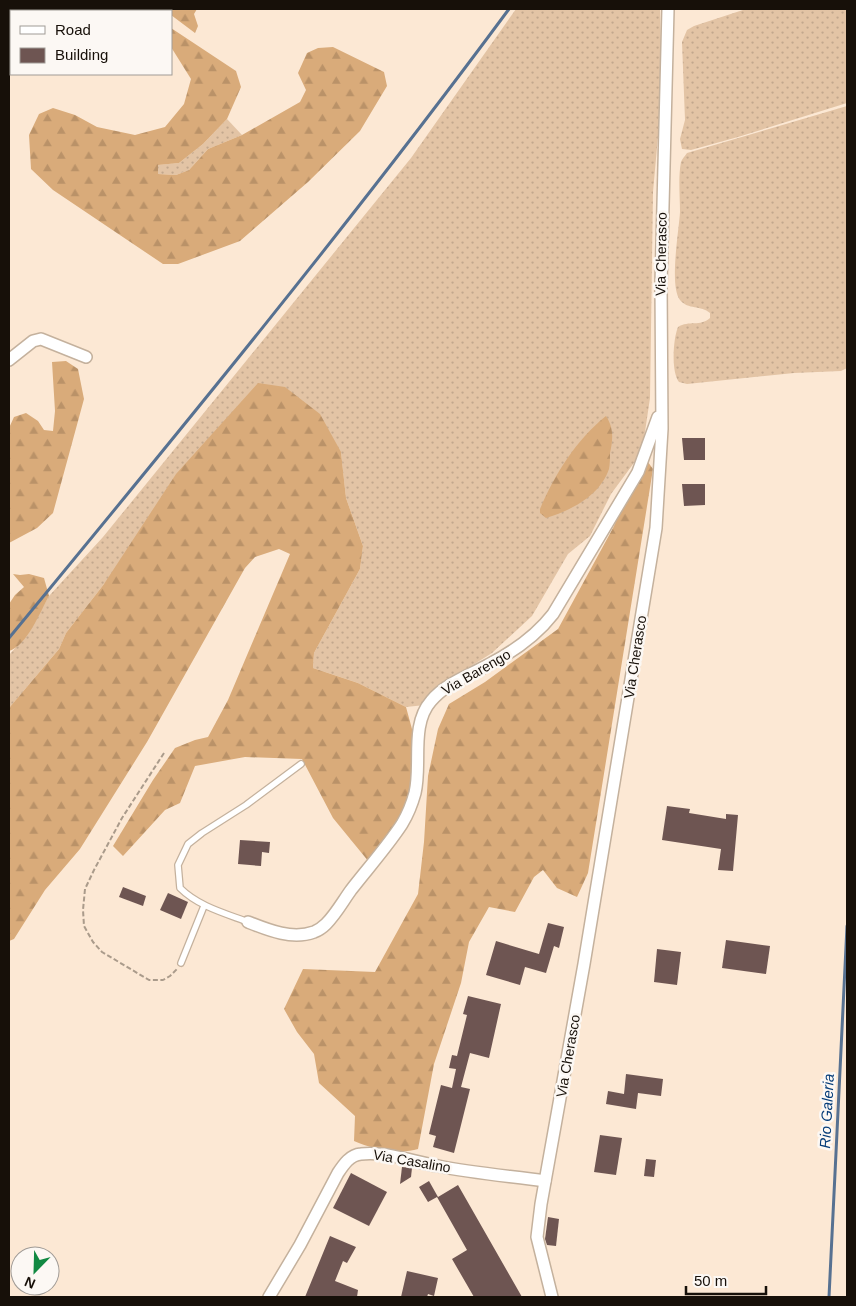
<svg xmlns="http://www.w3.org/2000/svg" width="856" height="1306" viewBox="0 0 856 1306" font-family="Helvetica,sans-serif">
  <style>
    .grass { fill: url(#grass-dots) }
    .forest { fill: url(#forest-firs) }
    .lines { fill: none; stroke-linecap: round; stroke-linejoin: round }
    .stream { stroke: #577191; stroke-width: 3 }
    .building { fill: #6e5552 }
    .service-casing { stroke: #c4b19d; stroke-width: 8 }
    .minor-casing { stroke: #c4b19d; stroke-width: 14 }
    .path { stroke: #aa9b8b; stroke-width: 2; stroke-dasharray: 5 2.5; stroke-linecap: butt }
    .service { stroke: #fff; stroke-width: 5.5 }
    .minor { stroke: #fff; stroke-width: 11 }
    .labels { text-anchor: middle; stroke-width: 5; stroke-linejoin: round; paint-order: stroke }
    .street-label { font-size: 14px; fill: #171009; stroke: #fcf8f4 }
    .water-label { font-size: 15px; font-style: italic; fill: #063d79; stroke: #fcf8f4 }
  </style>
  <defs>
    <pattern id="grass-dots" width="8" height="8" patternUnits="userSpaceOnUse" patternTransform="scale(1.25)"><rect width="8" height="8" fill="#e3c4a5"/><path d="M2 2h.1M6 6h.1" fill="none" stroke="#c2a78d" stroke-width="1.8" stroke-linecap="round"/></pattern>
    <pattern id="forest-firs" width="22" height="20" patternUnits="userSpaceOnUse" patternTransform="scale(1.25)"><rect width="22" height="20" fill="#d9ab7a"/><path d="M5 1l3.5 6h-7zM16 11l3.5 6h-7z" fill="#ba9268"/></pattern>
  </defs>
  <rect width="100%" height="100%" fill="#fce8d4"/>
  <!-- grass -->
  <g class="grass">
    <path d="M516 9H660L662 92 653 192 650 398 642 452 611 494 590 536 568 554 532 616 492 653 444 683 425 705 406 707 358 683 313 668 314 653 360 569 363 546 346 498 341 452 104 584 66 633 59 649 9 708V655L26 636 49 596 103 537 411 158Z"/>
    <path d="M746 9H847V103L738 137 691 150 682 149 680 139 685 120 682 42 687 30 694 26Z"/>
    <path d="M847 106V368L841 371 794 373 687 384 679 382C671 372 673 339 678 327 689 320 700 327 710 318V313C701 305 688 310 680 300 669 286 679 230 680 212 680 197 678 177 681 162 682 159 685 156 687 153Z"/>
    <path d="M227 119 242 135 208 149 189 170 176 175 158 174 157 165 179 163 203 144Z"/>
  </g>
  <!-- forest -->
  <g class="forest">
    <path d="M163 9H197L194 14 198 26 195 33 171 15V11H166Z"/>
    <path d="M171 28 236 71 241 87 227 119 203 144 179 163 158 165V174L176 175 189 170 208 149 242 135 300 102 306 90 298 73 307 53 318 48 333 47 384 72 387 86 360 131 308 182 240 241 178 264H163L53 190 31 169 29 135 39 114 53 108 75 115 97 127 135 135 165 127 184 104 191 79 171 47Z"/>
    <path d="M66 361 78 369 84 399 53 513 37 528 9 543V428L14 417 26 413 38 421 44 430 53 431 55 411 52 362Z"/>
    <path d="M258 383 285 387 320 414 341 452 346 498 363 546 360 569 314 653 313 668 358 683 406 707 415 740 409 795 397 826 369 862 333 818 302 759 245 757 195 766 180 803 165 810 123 856 113 846 153 780 175 748 195 740 208 737 228 700 290 554 279 549 255 557 245 568 147 742 80 849 45 890 14 939 9 941V708L59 649 66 633 104 584 176 474Z"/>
    <path d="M606 416C614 428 613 440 610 453 610 458 610 464 609 469 600 496 570 511 546 518L540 513V509C555 474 576 440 606 416Z"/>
    <path d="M645 458 653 469 588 873 577 897 557 888 543 870 534 877 515 912 489 907 469 942 461 983 434 1064 418 1149C400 1155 371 1149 354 1141L355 1116 319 1083 314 1054 297 1032 284 1009 303 969 375 972 418 894 424 842 428 776 438 729 449 704 485 682 558 629 613 528Z"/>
    <path d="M13 574 20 575 29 574 44 578 49 596C40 612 27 646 9 651V604L15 595 24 587Z"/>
  </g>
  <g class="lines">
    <!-- stream -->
    <g class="stream">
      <path d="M9 638C179 432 350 224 509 9"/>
      <path d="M829 1297 847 926"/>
    </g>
  </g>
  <!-- building -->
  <g class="building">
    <path d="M682 438H705V460H684Z"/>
    <path d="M682 484H705V505L684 506Z"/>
    <path d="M667 806 690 809 689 813 726 819V814L738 815 733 871 718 870 721 849 662 840Z"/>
    <path d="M240 840 270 842 269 853 262 852 261 866 238 864Z"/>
    <path d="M123 887 146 896 143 906 119 897Z"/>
    <path d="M168 893 188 902 181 919 160 910Z"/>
    <path d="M548 923 564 927 559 948 554 946 546 973 525 967 520 985 486 975 496 941 539 954Z"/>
    <path d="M726 940 770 946 766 974 722 968Z"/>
    <path d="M657 949 681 952 677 985 654 982Z"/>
    <path d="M468 996 501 1004 489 1058 470 1053 461 1087 470 1089 454 1153 433 1147 436 1136 429 1134 441 1085 452 1088 456 1069 449 1068 452 1055 457 1056 467 1015 463 1014Z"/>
    <path d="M626 1074 663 1079 661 1096 638 1093 636 1109 606 1104 608 1091 624 1094Z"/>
    <path d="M600 1135 622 1138 616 1175 594 1172Z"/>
    <path d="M646 1159 656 1160 654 1177 644 1176Z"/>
    <path d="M402 1167 412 1168 411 1177 400 1184Z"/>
    <path d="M351 1173 387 1192 369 1226 333 1208Z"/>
    <path d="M429 1181 438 1197 458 1185 522 1297H474L452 1259 467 1250 437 1197 428 1202 419 1187Z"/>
    <path d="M548 1217 559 1219 556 1246 547 1245 545 1239Z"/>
    <path d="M330 1236 356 1247 347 1263 343 1261 335 1281 358 1290 357 1297H305Z"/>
    <path d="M407 1271 438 1278 434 1296 428 1294 427 1297H401Z"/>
  </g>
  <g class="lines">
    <defs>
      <g id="service">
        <path d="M248 922C224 913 198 906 180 888L178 865 188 844 202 833 246 805 301 764"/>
        <path d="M181 963 204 906"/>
      </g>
      <g id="minor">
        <path d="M9 360 33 341 41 339 86 357"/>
        <path d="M248 922C268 930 292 940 314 932 319 930 323 927 326 924 336 914 343 901 351 890 368 868 387 847 402 824 408 814 412 804 415 793 422 764 410 725 431 701 446 683 468 676 488 665 513 652 536 636 553 614L638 472 658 417"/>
        <path d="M269 1297 300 1245 338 1173C344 1164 350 1155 361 1154 387 1151 413 1162 438 1166 473 1173 509 1176 545 1181"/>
        <path d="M552 1297 537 1237 541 1204 584 964 656 528 662 429 661 284 668 9"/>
      </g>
    </defs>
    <!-- service casing -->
    <use href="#service" class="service-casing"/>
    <!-- minor casing -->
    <use href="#minor" class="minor-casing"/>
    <!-- path -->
    <path class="path" d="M164 753 122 818 94 870 85 889 83 910 84 926 93 942 102 952 149 980H163L170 976 177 969"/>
    <!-- service -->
    <use href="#service" class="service"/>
    <!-- minor -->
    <use href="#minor" class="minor"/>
  </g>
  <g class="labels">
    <!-- street labels -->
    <g class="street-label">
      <text transform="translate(661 254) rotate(-89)" y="5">Via Cherasco</text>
      <text transform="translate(635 657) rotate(-81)" y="5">Via Cherasco</text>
      <text transform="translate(476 672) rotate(-30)" y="5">Via Barengo</text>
      <text transform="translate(568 1056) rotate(-80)" y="5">Via Cherasco</text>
      <text transform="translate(412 1161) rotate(10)" y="5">Via Casalino</text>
    </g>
    <!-- water labels -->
    <g class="water-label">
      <text transform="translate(827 1111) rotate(-87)" y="5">Rio Galeria</text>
    </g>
  </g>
  <!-- border -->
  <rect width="856" height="1306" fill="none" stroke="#171009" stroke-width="20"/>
  <!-- legend -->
  <rect x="10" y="10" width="162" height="65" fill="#fcf8f4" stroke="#a09b96"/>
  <rect x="20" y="26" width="25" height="8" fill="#ffffff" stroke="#a09b96"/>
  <text x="55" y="35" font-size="15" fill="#171009">Road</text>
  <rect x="20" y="48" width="25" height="15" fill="#6e5552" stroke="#a09b96"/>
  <text x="55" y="60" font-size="15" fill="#171009">Building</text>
  <!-- north arrow -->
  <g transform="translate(35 1271) rotate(203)"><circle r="24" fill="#fcf8f4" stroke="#a09b96"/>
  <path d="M0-4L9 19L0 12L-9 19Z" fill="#118942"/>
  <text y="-8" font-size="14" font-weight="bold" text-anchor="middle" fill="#171009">N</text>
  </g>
  <!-- scale -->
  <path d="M686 1286v8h80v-8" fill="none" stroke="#171009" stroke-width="2.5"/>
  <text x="694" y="1286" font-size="15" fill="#171009" stroke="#fcf8f4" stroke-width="4" paint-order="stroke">50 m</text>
</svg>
